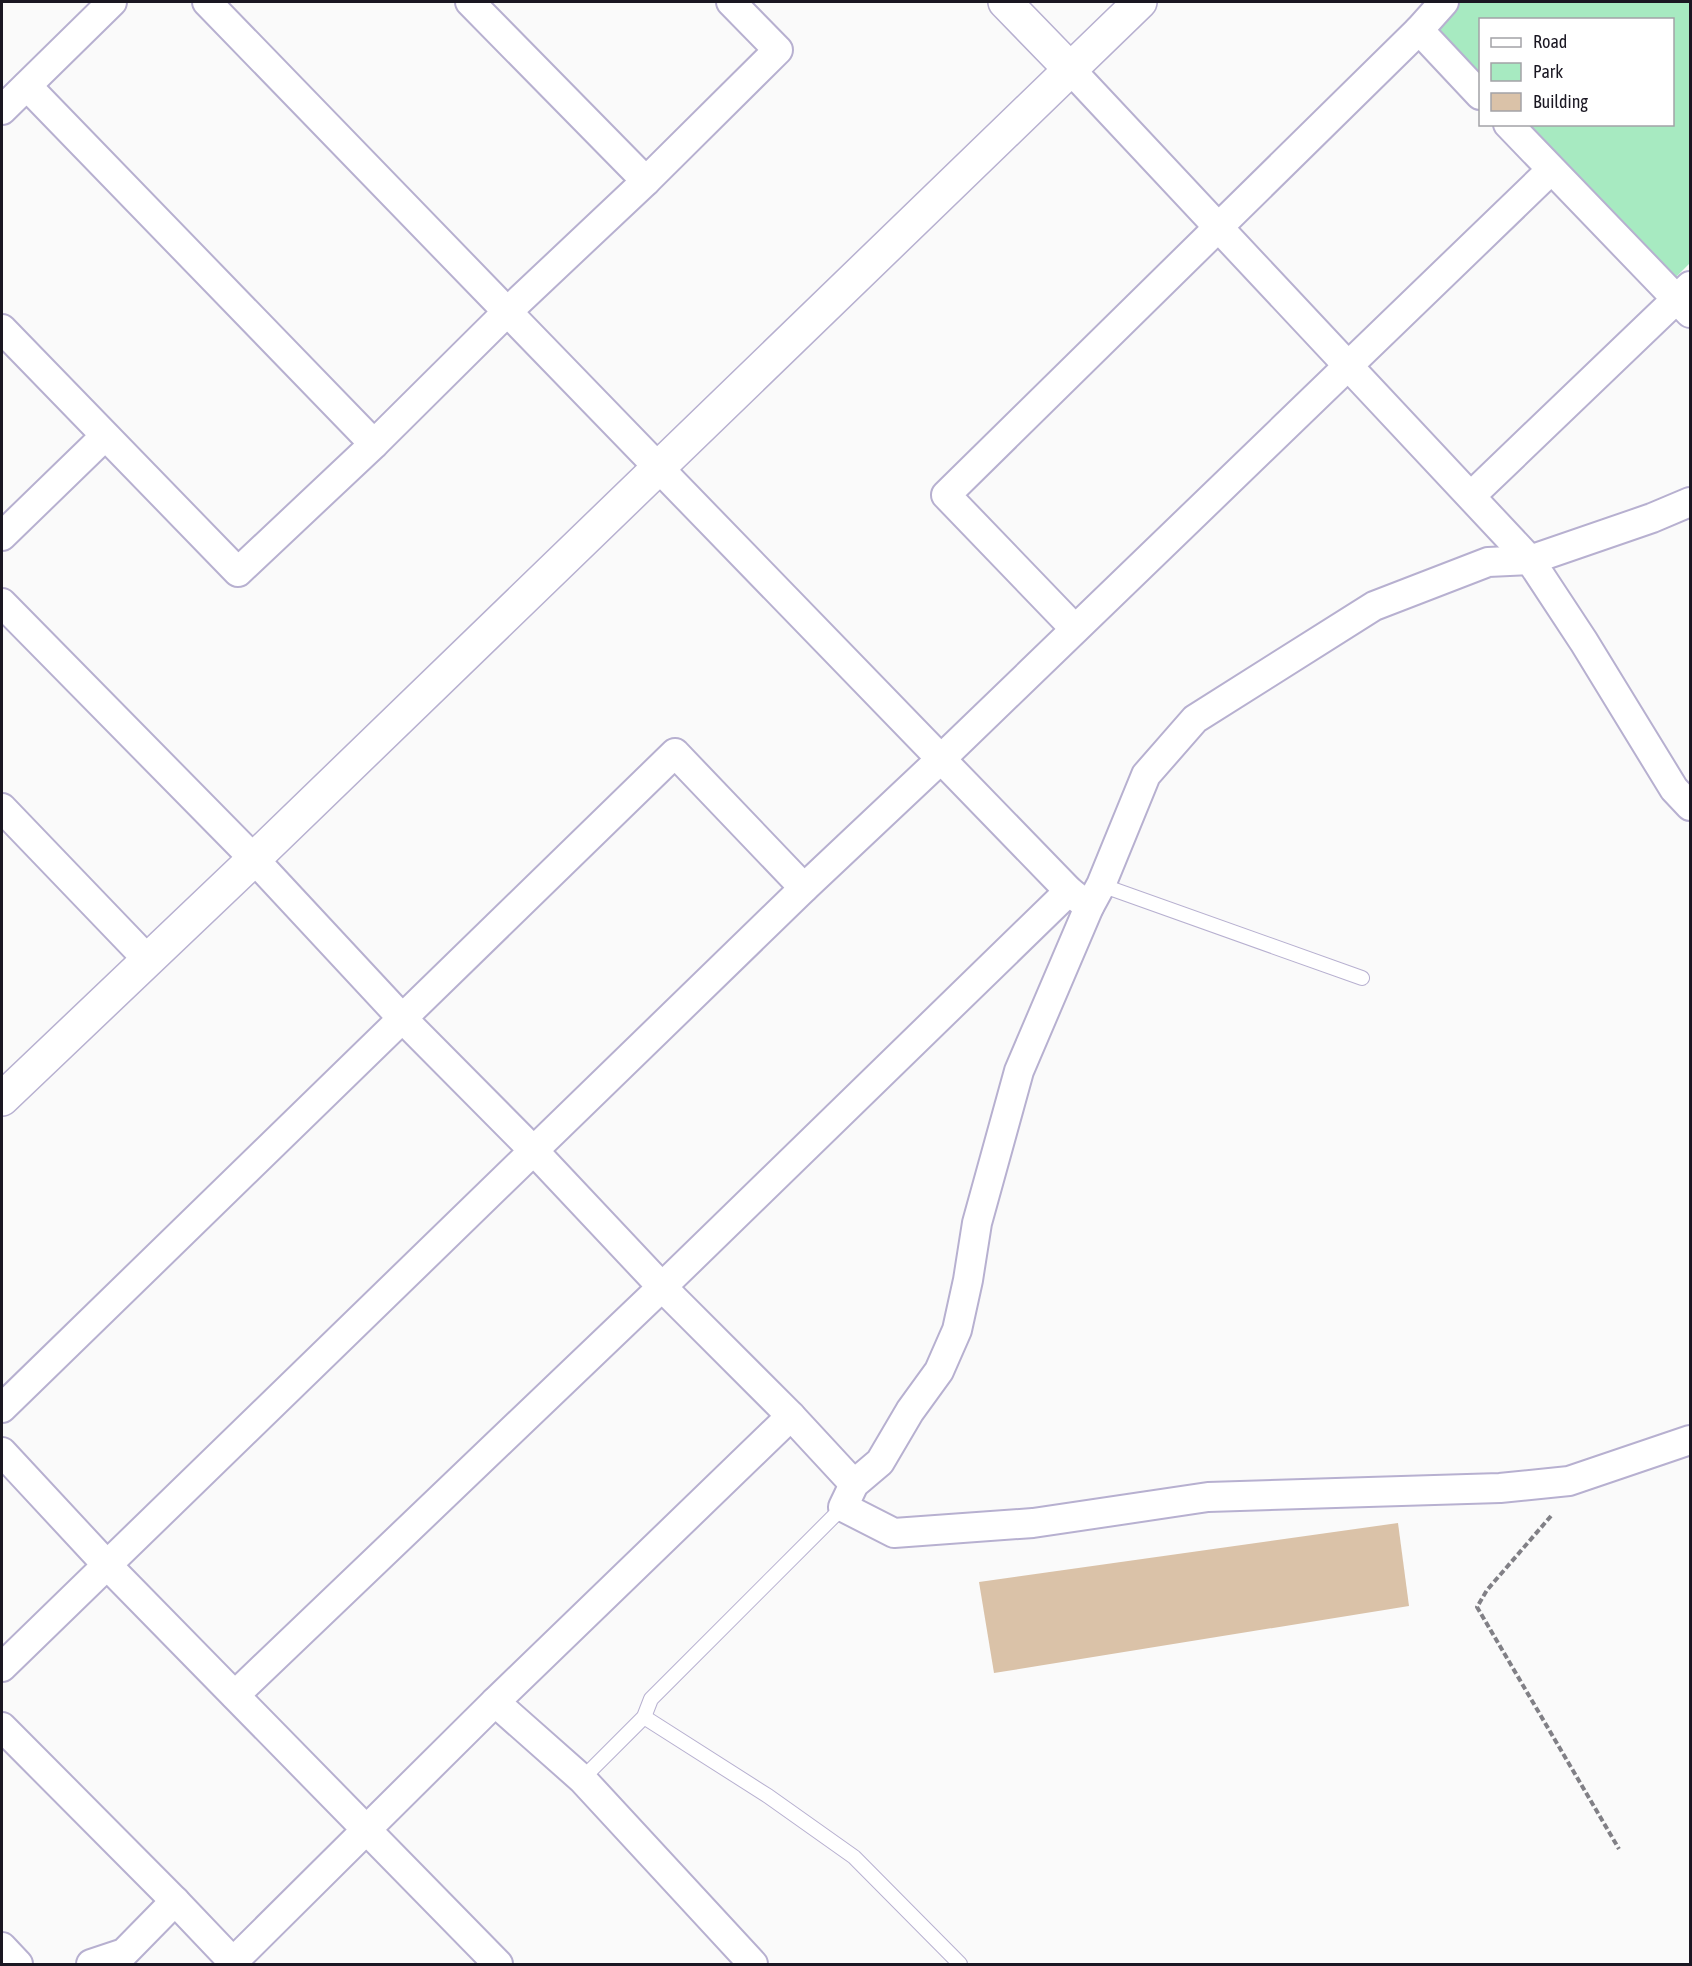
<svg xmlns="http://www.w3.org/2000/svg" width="1692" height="1966" viewBox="0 0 1692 1966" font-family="'Asap Condensed',sans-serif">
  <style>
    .green { fill: #a7eac1 }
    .building { fill: #dac2a8 }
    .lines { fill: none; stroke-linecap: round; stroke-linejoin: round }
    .service-casing { stroke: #b7b0d0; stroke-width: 16 }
    .minor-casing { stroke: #b7b0d0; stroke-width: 32 }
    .tertiary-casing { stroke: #b7b0d0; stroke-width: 36 }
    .path { stroke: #818086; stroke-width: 4; stroke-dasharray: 6 3; stroke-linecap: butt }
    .service { stroke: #fff; stroke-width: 14 }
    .minor { stroke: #fff; stroke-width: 28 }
    .tertiary { stroke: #fff; stroke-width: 33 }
  </style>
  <rect width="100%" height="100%" fill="#fafafa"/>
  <!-- green -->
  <path class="green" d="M1457 2H1690V263L1674 279 1525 125 1672 124V20H1480V78L1432 28Z"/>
  <!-- building -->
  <path class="building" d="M1398 1523 1409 1606 994 1673 979 1582Z"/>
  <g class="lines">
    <defs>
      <g id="service">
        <path d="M1101 885 1362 978"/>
        <path d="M644 1717 768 1796 854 1857 960 1964"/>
        <path d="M582 1779 644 1717 651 1699 843 1507"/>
      </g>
      <g id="minor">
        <path d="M207 2 1069 891 1089 907"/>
        <path d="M470 2 646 181"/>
        <path d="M1419 30 1480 95"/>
        <path d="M1071 70 1530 560 1584 642 1674 789 1690 806"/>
        <path d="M27 86 374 444"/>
        <path d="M2 110 112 2"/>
        <path d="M1508 124 1690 313"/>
        <path d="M2 329 238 572 374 444 507 312 646 181 778 50 731 2"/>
        <path d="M1471 496 1690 286"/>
        <path d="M1690 502 1652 518 1530 560 1488 562 1374 606 1195 719 1146 775 1101 885 1089 907 1019 1071 977 1223 968 1280 957 1330 939 1371 910 1411 880 1462 854 1484 843 1507 894 1533 1033 1523 1208 1497 1500 1488 1569 1481 1690 1440"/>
        <path d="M2 536 105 436"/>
        <path d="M2 603 254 859 401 1017 534 1151 662 1287 791 1416 854 1484"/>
        <path d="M1075 629 946 495 1419 30 1444 2"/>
        <path d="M2 808 148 960"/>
        <path d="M2 1408 675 753 804 888"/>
        <path d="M2 1452 107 1565 498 1964"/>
        <path d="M2 1667 804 888 942 758 1551 170"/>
        <path d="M235 1695 662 1287 1069 891"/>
        <path d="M2 1727 175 1901 235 1964"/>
        <path d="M2 1947 18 1964"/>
        <path d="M233 1962 495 1702"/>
        <path d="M91 1964 124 1953 175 1901"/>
        <path d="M753 1964 582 1779 495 1702 791 1416"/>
      </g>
      <g id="tertiary">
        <path d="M1005 2 1071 70"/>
        <path d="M2 1099 254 859 1140 2"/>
      </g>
    </defs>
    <!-- service casing -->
    <use href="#service" class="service-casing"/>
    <!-- minor casing -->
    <use href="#minor" class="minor-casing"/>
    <!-- tertiary casing -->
    <use href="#tertiary" class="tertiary-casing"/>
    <!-- path -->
    <path class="path" d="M1551 1516 1487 1590 1477 1607 1619 1849"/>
    <!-- service -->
    <use href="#service" class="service"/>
    <!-- minor -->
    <use href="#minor" class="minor"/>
    <!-- tertiary -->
    <use href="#tertiary" class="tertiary"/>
  </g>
  <!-- border -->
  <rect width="1692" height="1966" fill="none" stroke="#1a1722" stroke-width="6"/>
  <!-- legend -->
  <rect x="1479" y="18" width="195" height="108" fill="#ffffff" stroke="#a3a2a7" stroke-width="1.5"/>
  <rect x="1491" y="38" width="30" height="9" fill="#ffffff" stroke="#a3a2a7" stroke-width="1.5"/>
  <text x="1533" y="48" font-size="18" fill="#1a1722">Road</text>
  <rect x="1491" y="63" width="30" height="18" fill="#a7eac1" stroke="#a3a2a7" stroke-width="1.5"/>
  <text x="1533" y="78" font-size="18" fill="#1a1722">Park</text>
  <rect x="1491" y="93" width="30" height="18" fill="#dac2a8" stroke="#a3a2a7" stroke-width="1.5"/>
  <text x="1533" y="108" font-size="18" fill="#1a1722">Building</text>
</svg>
